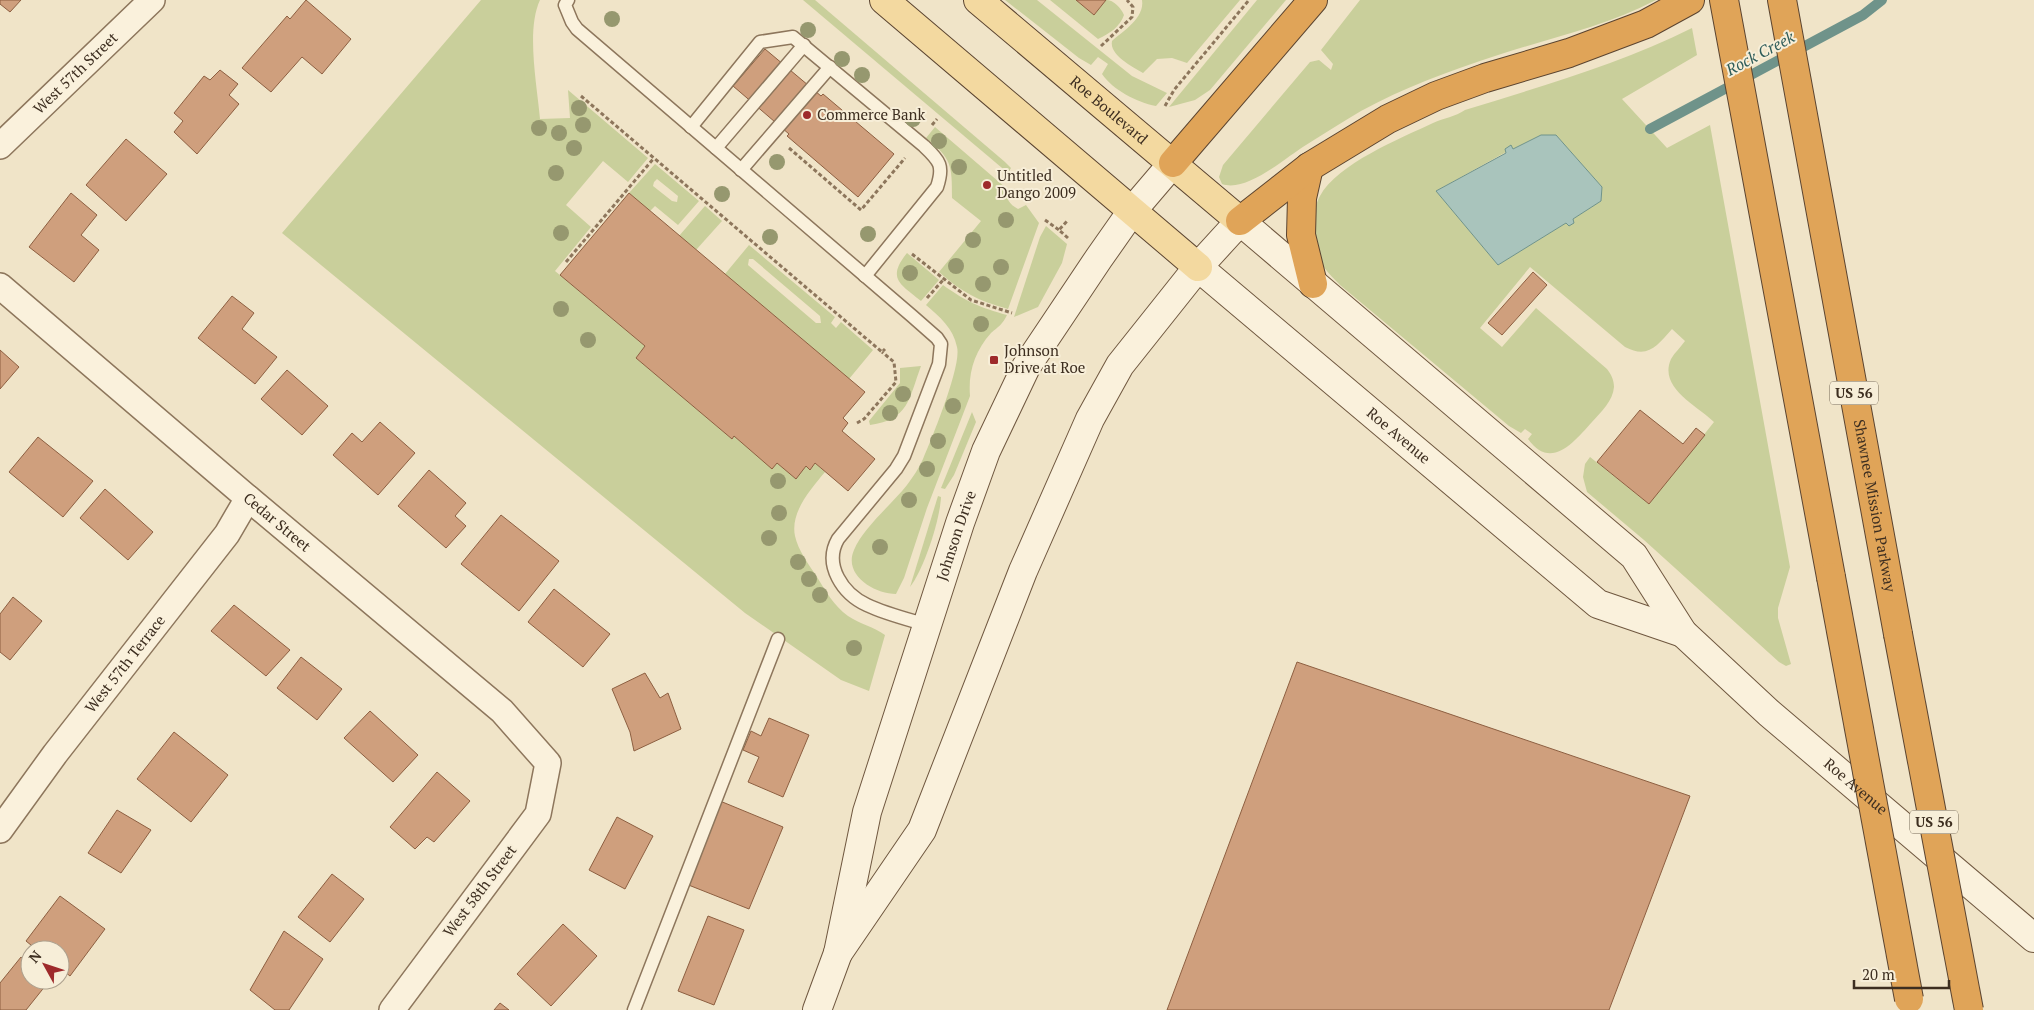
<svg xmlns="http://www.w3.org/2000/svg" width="2034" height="1010" viewBox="0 0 2034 1010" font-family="'PT Serif',serif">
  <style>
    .green { fill: #c9cf9b; fill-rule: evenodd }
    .water { fill: #a9c4bc; stroke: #6f938a }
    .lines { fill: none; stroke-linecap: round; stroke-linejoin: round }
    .stream { stroke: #6f938a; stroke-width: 10 }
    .building { fill: #cf9f7d; stroke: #8d5f41 }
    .lane-casing { stroke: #8d765c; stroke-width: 15 }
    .street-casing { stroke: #8d765c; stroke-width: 28 }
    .secondary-casing { stroke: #6f573f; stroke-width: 30 }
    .primary-casing { stroke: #5b4430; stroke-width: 30 }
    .highway-casing { stroke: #5b4430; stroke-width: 30 }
    .path { stroke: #8d765c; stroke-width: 3; stroke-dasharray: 4 2.5; stroke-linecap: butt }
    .lane { stroke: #faf1dc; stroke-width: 12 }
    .street { stroke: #faf1dc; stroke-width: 25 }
    .secondary { stroke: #faf1dc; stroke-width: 28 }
    .primary { stroke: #f3d9a0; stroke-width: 28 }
    .highway { stroke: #e0a458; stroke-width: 28 }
    .highway-bridge-casing { stroke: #5b4430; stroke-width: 30; stroke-linecap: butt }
    .highway-bridge { stroke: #e0a458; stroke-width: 28 }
    .tree { fill: #96986f }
    .poi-dot { fill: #9e2a2b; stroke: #f7eed8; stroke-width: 2 }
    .labels { text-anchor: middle; stroke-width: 4; stroke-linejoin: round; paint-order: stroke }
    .shield { fill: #f7eed8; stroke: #756857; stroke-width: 1 }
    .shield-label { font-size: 14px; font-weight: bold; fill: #3d2e20 }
    .street-label { font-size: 15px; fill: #3d2e20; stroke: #f7eed8 }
    .poi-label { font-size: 15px; fill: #3d2e20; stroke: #f7eed8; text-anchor: start }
    .water-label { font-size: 16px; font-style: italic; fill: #2f5d5a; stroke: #f7eed8 }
  </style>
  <rect width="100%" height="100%" fill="#f0e4c8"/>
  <!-- green -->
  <g class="green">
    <path d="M481 0H540C526 30 537 85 540 119L570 118 568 90 648 158 628 182 603 161 566 205 591 227 555 271 645 346 636 358 732 439 734 436 772 468 777 463 795 478 806 466 810 470 815 463 825 472C811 489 790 512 795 536 798 550 809 565 817 577 825 590 834 606 848 616 860 624 874 627 885 635L869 691 841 680 745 613 282 233Z"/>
    <path d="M803 0H815L1005 162 1011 168 1008 173Z"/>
    <path d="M1005 0H1037L1132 76 1167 93 1156 106C1136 102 1113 90 1102 74L1108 64 1098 57 1091 65 1079 58Z"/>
    <path d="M1050 0H1076L1094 15 1106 0C1114 0 1121 8 1124 15 1120 27 1109 34 1098 39Z"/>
    <path d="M1142 0H1240L1187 63 1172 58 1157 59 1143 73C1133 67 1109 55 1112 41 1123 31 1145 18 1142 0Z"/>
    <path d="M1257 0H1286L1210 90 1195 100 1169 107Z"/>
    <path d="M1360 0H1656C1605 27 1549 38 1495 56 1449 71 1403 88 1361 111 1342 122 1324 134 1306 145 1286 157 1247 193 1222 184L1219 177 1223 165 1310 62 1319 60 1331 70 1333 64 1321 50Z"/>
    <path d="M1692 28 1697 55 1622 99 1667 148 1710 125 1790 567 1778 608V618L1791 664 1786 666 1779 662 1644 540 1587 492 1583 477 1585 464 1590 457 1649 504 1714 422C1698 406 1658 388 1671 359 1675 352 1681 347 1685 341L1672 329C1657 346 1648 359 1625 347L1530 267 1480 328 1502 347 1536 308 1607 369C1611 374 1614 380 1614 387 1613 401 1601 412 1592 422 1574 442 1551 471 1528 439L1532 434 1525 429 1521 433 1509 426 1340 285C1318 263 1311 253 1314 222 1315 212 1315 205 1320 196 1337 164 1401 138 1433 123 1444 118 1455 117 1465 110 1542 86 1620 64 1692 28ZM1541 135H1556L1602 187 1601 201 1573 219 1574 223H1566L1498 265 1436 191 1506 152 1511 146 1513 149Z"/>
    <path d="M935 127 1006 188C1006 199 1009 204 1018 209L1026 205 1039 223 1008 309C977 300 963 293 939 272L981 221 952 198C952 165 952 159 926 138Z"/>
    <path d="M655 164 699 201 678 225 655 206 650 211 629 193ZM657 179 678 196 677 202 672 201 653 186 654 182Z"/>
    <path d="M705 206 722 221 696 250 679 236Z"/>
    <path d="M1046 226 1067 244 1062 263 1038 307 1014 317 1040 237Z"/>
    <path d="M749 245 835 317 831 323 836 328 841 322 873 350 849 379 725 274ZM749 259H753L820 316 821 323H816L748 265Z"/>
    <path d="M907 253 939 280 921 301C901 284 886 279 907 253Z"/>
    <path d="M943 285C965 301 981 308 1007 315 1003 324 998 327 991 333 975 351 968 372 970 396L927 508 904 578 896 594C874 594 843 575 854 550 863 528 892 504 907 485 913 477 919 468 923 459 932 438 962 365 957 347 953 328 940 317 926 305Z"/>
    <path d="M921 366C909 398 909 420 870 425L869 421 900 383V368Z"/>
    <path d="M972 412 976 422 954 475 945 489 941 488Z"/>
    <path d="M938 496 941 497C940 520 924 569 910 587Z"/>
  </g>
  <!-- water -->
  <path class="water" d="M1541 135H1556L1602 187 1601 201 1573 219 1574 223 1569 226 1566 223 1498 265 1436 191 1506 153 1505 149 1511 145 1513 149Z"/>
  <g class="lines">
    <!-- stream -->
    <path class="stream" d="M1650 129 1863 15 1882 0"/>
  </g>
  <!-- building -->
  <g class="building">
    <path d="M0 0H21L10 12 0 4Z"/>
    <path d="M306 0 351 39 322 74 302 57 271 92 242 68 287 16 290 19Z"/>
    <path d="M1076 0H1106L1094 15Z"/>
    <path d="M765 49 821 96 823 94 894 154 858 197 787 136 789 134 733 86Z"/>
    <path d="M220 70 238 84 229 95 239 104 197 154 174 132 183 121 174 113 204 76 210 80Z"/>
    <path d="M126 139 167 174 126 221 86 185Z"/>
    <path d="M71 193 97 215 81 235 99 250 74 282 29 247Z"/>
    <path d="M629 193 865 392 843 418 848 423 842 431 875 459 848 491 815 463 810 470 806 466 796 479 777 463 772 469 734 436 732 439 636 358 645 346 560 275Z"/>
    <path d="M1533 272 1547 285 1502 335 1488 323Z"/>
    <path d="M232 296 254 313 242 329 277 357 255 384 198 338Z"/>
    <path d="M0 350 19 367 0 389Z"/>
    <path d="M287 370 328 406 302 435 261 399Z"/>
    <path d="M1640 410 1683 444 1696 428 1705 435 1649 504 1597 462Z"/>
    <path d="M380 422 415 453 378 495 333 455 352 433 362 442Z"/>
    <path d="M38 437 93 481 63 517 9 472Z"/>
    <path d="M429 470 466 503 455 516 466 526 446 548 398 506Z"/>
    <path d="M105 489 153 532 128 560 80 518Z"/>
    <path d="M501 515 559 561 519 611 461 564Z"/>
    <path d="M554 589 610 634 583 667 528 622Z"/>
    <path d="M13 597 42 621 10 660 0 652V614Z"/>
    <path d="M234 605 290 650 266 676 211 631Z"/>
    <path d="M301 657 342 689 317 720 277 688Z"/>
    <path d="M1297 662 1690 796 1609 1010H1167Z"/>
    <path d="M645 673 660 698 668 693 681 729 634 751 630 732 612 689Z"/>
    <path d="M370 711 418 755 393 782 344 738Z"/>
    <path d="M769 718 809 735 783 797 748 782 759 757 743 750 751 731 761 736Z"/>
    <path d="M174 732 228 775 191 822 137 779Z"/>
    <path d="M437 772 470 801 434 842 427 837 415 849 390 827Z"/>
    <path d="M720 801 783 827 749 909 686 884Z"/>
    <path d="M117 810 151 830 121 873 88 853Z"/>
    <path d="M617 817 653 836 625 889 589 870Z"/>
    <path d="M332 874 364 899 330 942 298 917Z"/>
    <path d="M60 896 105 929 70 976 60 968V950H37L26 941Z"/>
    <path d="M708 916 744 930 714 1005 678 991Z"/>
    <path d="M563 924 597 956 551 1006 517 974Z"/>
    <path d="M284 931 323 959 289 1010H275L250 990Z"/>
    <path d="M21 957 30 965V980H50L26 1010H0V983Z"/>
    <path d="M500 1003 509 1010H494Z"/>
  </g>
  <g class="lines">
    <defs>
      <g id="lane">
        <path d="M568 0 565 5 572 22 577 29 912 316 937 338 941 344 939 364 904 456 896 469 838 539C823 565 843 594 867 605 886 614 907 619 927 625"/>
        <path d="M691 127 760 42 793 37 924 146C940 161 944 166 937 187L865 276"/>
        <path d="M716 148 804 45"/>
        <path d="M741 170 830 67"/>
        <path d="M634 1010 778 639"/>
      </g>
      <g id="street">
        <path id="s1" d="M0 146 152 0"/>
        <path id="s2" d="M0 286 248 498 502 711 548 763 538 814 392 1010"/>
        <path id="s3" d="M0 830 55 754 227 534 248 498"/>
      </g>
      <g id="secondary">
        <path id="s4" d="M1198 267 1598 604 1683 633"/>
        <path id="s5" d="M838 953 922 830 1023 571 1090 419 1120 365 1198 267 1240 221 1634 556 1683 633 1769 713 2034 938"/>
        <path id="s6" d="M817 1010 838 953 867 812 960 523 986 451 1026 367 1099 258 1132 211 1173 163"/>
      </g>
      <g id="primary">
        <path d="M884 0 1198 267"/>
        <path id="s7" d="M978 0 1240 221"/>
      </g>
      <g id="highway">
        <path d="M1724 0 1831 577"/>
        <path id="s8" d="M1782 0 1898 634"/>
        <path d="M1173 163 1313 0"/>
        <path d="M1309 167 1302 198 1301 235 1313 284"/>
        <path d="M1240 221 1309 167 1388 119 1436 96 1485 78 1569 53 1646 24 1690 0"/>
      </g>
    </defs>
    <!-- lane casing -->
    <use href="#lane" class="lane-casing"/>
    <!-- street casing -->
    <use href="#street" class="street-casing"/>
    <!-- secondary casing -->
    <use href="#secondary" class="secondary-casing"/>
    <!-- primary casing -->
    <use href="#primary" class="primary-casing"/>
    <!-- highway casing -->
    <use href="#highway" class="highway-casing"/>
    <!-- path -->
    <g class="path">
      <path d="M1101 46 1132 17 1133 7 1127 0"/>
      <path d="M581 96 882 352 885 349"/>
      <path d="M1165 106 1174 90 1249 0"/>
      <path d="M932 125 937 119"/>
      <path d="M789 148 861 210 905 158"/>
      <path d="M1045 220 1059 230"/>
      <path d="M1068 238 1059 230 1068 220"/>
      <path d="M912 254 971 300 1012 313"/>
      <path d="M566 262 654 158"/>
      <path d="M927 298 943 280"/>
      <path d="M857 423 864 419 896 382 894 362 882 352"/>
    </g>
    <!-- lane -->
    <use href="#lane" class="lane"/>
    <!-- street -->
    <use href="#street" class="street"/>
    <!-- secondary -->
    <use href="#secondary" class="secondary"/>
    <!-- primary -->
    <use href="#primary" class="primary"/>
    <!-- highway -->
    <use href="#highway" class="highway"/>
    <defs>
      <g id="highway-bridge">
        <path d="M1831 577 1909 999"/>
        <path d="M1898 634 1969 1010"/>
      </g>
    </defs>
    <!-- highway-bridge casing -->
    <use href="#highway-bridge" class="highway-bridge-casing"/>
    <!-- highway-bridge -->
    <use href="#highway-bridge" class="highway-bridge"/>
  </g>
  <!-- trees -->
  <g class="tree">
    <circle cx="612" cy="19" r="8"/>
    <circle cx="808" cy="30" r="8"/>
    <circle cx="842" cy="59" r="8"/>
    <circle cx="862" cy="75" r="8"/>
    <circle cx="579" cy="108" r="8"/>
    <circle cx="913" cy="119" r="8"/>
    <circle cx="583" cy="125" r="8"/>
    <circle cx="539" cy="128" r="8"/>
    <circle cx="559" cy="133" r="8"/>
    <circle cx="939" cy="141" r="8"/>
    <circle cx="574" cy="148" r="8"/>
    <circle cx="777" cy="162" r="8"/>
    <circle cx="959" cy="167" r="8"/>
    <circle cx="556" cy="173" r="8"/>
    <circle cx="722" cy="194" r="8"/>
    <circle cx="1006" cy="220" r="8"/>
    <circle cx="561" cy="233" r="8"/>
    <circle cx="868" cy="234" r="8"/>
    <circle cx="770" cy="237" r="8"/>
    <circle cx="973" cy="240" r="8"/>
    <circle cx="956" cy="266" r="8"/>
    <circle cx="1001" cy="267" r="8"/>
    <circle cx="910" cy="273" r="8"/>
    <circle cx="983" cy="284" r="8"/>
    <circle cx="561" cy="309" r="8"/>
    <circle cx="981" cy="324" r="8"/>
    <circle cx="588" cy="340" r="8"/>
    <circle cx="903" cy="394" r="8"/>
    <circle cx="953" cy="406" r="8"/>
    <circle cx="890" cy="413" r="8"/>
    <circle cx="938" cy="441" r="8"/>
    <circle cx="927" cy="469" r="8"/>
    <circle cx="778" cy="481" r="8"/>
    <circle cx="909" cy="500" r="8"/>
    <circle cx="779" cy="513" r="8"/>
    <circle cx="769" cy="538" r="8"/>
    <circle cx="880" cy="547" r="8"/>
    <circle cx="798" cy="562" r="8"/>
    <circle cx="809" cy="579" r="8"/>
    <circle cx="820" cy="595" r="8"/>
    <circle cx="854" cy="648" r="8"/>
  </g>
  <!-- markers -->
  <g class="poi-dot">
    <circle cx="807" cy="115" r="5"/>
    <circle cx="987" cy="185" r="5"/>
    <rect x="989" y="355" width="10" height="10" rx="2.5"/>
  </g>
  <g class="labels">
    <!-- shield labels -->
    <g class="shield">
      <rect x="1830" y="381.5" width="48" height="23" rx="4"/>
      <rect x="1910" y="810.5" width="48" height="23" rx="4"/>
    </g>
    <g class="shield-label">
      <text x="1854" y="398">US 56</text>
      <text x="1934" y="827">US 56</text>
    </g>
    <!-- street labels -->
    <g class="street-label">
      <text dy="5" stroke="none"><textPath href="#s1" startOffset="105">West 57th Street</textPath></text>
      <text dy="5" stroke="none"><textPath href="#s7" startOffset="171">Roe Boulevard</textPath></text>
      <text dy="5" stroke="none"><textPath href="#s4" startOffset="262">Roe Avenue</textPath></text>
      <text dy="5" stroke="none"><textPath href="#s8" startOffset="514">Shawnee Mission Parkway</textPath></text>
      <text dy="5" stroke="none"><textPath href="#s2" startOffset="364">Cedar Street</textPath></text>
      <text dy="5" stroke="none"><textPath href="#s6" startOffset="495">Johnson Drive</textPath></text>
      <text dy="5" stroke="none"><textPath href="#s3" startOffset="208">West 57th Terrace</textPath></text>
      <text dy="5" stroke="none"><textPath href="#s5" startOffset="1682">Roe Avenue</textPath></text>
      <text transform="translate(480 891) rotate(-53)" y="5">West 58th Street</text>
    </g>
    <!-- poi labels -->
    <g class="poi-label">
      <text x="817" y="120">Commerce Bank</text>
      <text x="997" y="181">Untitled<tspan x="997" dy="17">Dango 2009</tspan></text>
      <text x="1004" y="356">Johnson<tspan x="1004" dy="17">Drive at Roe</tspan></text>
    </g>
    <!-- water labels -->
    <g class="water-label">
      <text transform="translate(1760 53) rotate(-28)" y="6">Rock Creek</text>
    </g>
  </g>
  <!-- north arrow -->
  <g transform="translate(45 965) rotate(310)"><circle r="24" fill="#f7eed8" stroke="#ada18e"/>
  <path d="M0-4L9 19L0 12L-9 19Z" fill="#9e2a2b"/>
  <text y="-8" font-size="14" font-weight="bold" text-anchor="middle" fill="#3d2e20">N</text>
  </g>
  <!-- scale -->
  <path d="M1854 980v8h95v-8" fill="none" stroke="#3d2e20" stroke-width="2.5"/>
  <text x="1862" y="980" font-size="15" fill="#3d2e20" stroke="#f7eed8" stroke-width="4" paint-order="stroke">20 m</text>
</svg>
